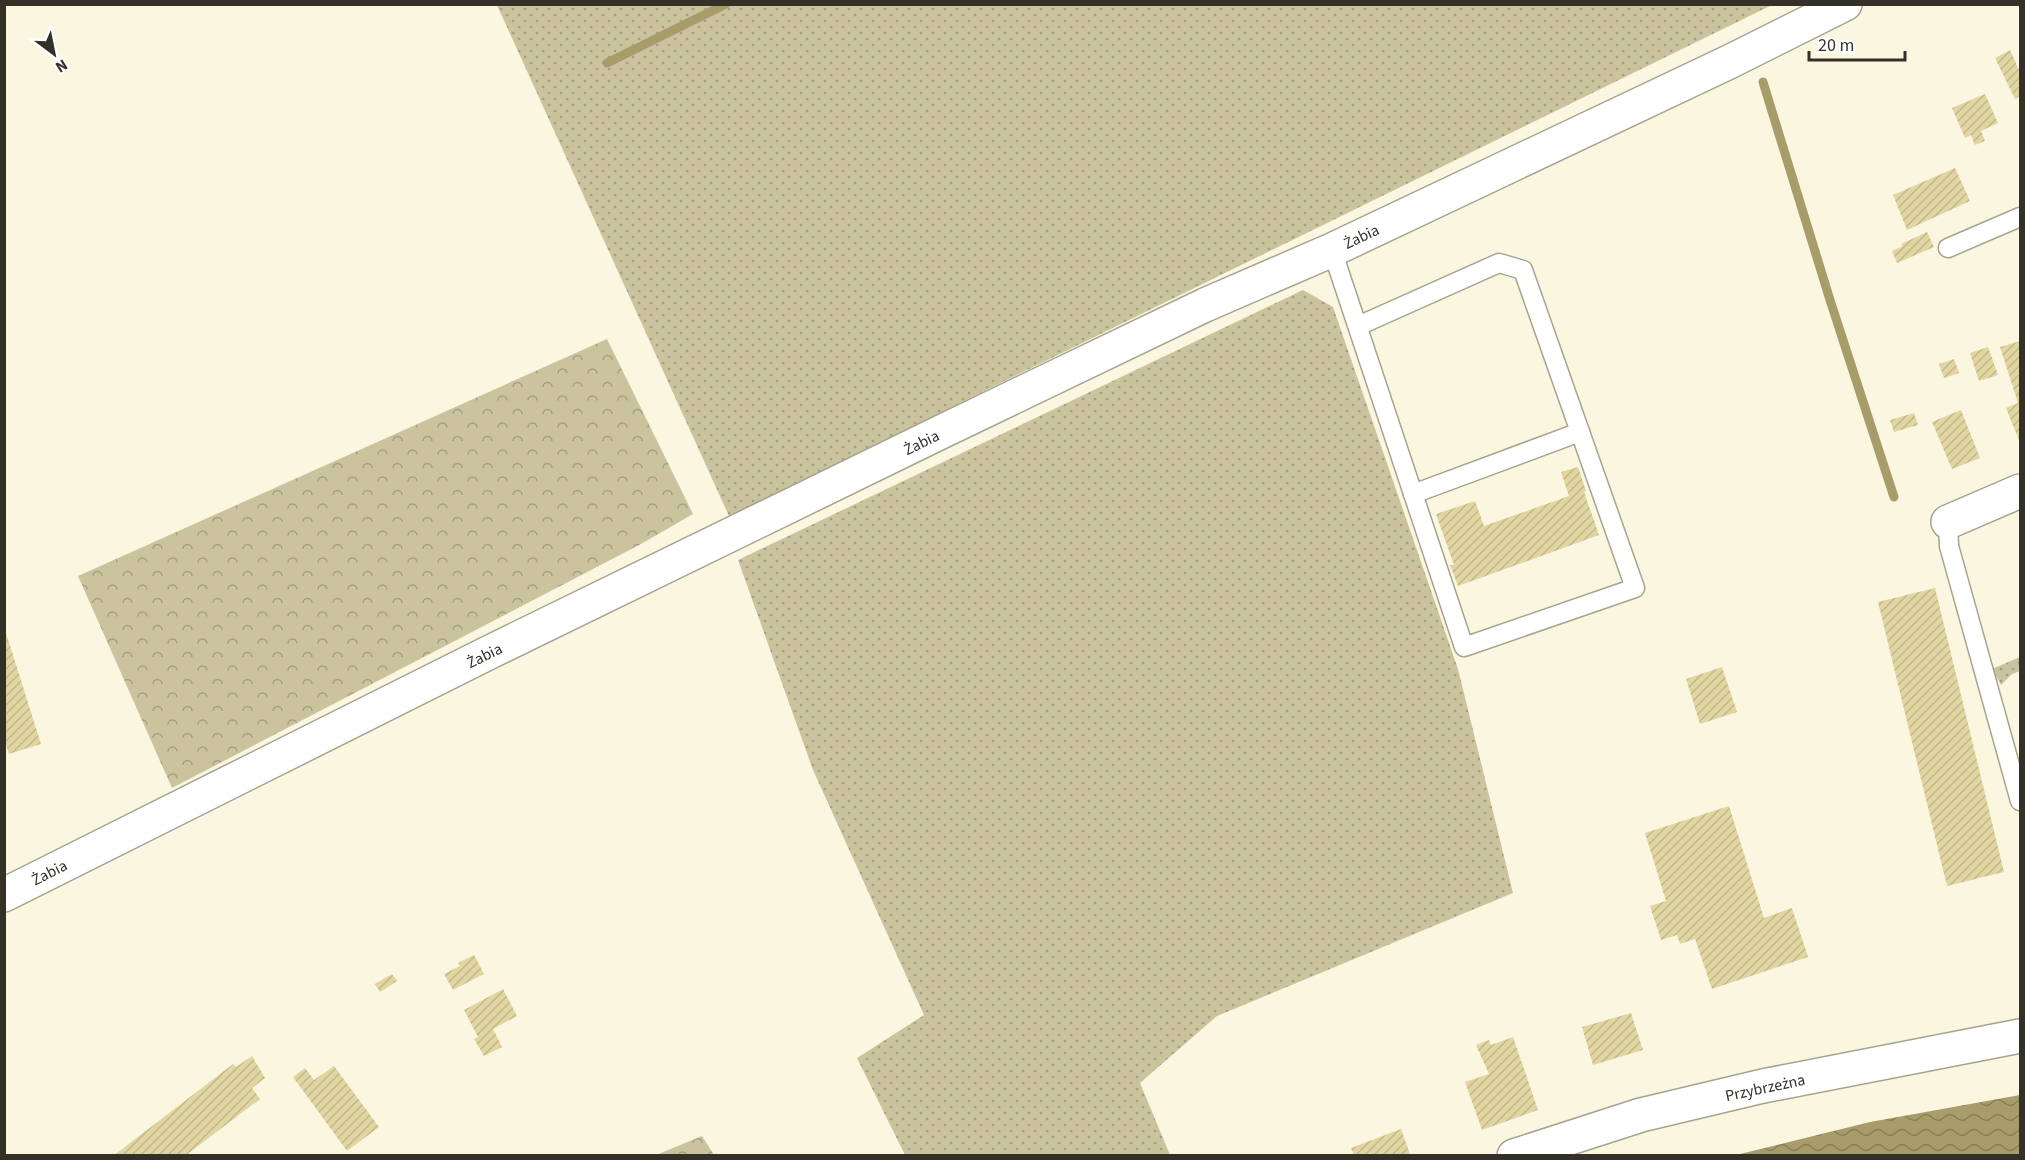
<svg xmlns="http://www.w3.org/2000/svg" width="2025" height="1160" viewBox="0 0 2025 1160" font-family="'Source Sans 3',sans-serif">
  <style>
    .grass { fill: url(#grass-dots) }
    .forest { fill: url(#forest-crowns) }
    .water { fill: url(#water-waves) }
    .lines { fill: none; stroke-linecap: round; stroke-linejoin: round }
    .stream { stroke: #a89d6a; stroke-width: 9 }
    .building { fill: url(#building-hatch) }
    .service-casing { stroke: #a7a38e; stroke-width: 21 }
    .minor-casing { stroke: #a7a38e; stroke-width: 36 }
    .service { stroke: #fff; stroke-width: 18 }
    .minor { stroke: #fff; stroke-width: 33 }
    .labels { text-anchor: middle; stroke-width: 4.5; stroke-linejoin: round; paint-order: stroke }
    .street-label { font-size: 16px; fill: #323027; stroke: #fff }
  </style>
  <defs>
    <pattern id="grass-dots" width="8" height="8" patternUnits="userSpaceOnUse" patternTransform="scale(1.5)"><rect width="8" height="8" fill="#cbc39e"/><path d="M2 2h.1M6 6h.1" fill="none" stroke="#a59f81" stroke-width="1.8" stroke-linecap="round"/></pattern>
    <pattern id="forest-crowns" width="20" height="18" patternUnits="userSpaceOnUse" patternTransform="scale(1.5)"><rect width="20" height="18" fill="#cbc39e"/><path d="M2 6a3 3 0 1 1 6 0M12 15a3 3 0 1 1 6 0" fill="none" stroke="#a59f81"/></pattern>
    <pattern id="water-waves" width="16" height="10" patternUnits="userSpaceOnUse" patternTransform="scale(1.5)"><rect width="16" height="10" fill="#a89d6a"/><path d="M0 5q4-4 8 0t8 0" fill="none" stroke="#898057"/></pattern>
    <pattern id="building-hatch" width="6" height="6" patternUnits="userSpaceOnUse" patternTransform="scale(1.5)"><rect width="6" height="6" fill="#e1d6a1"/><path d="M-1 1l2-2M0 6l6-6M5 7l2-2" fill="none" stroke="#c2b88b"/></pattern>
  </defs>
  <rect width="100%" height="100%" fill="#fbf6e0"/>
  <!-- grass -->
  <g class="grass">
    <path d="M497 5H1772L729 516Z"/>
    <path d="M1303 290 1333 307 1458 669 1513 893 1217 1016 1140 1083 1170 1155H905L857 1058 924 1015 813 770 738 560Z"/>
    <path d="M2020 657V671L2012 674 2001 685 1992 669Z"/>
  </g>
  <!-- forest -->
  <g class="forest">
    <path d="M607 339 693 514 641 544 172 788 78 576Z"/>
    <path d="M702 1136 714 1155H656Z"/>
  </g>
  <!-- water -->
  <path class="water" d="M2020 1095V1155H1736L1870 1122Z"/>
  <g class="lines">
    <!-- stream -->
    <g class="stream">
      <path d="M607 63 726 4"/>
      <path d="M1763 82 1830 300 1894 497"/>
    </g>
  </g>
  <!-- building -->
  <g class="building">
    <path d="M2010 50 2020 72V96L2015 99 1995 58Z"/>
    <path d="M1985 94 1998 123 1981 131 1985 141 1975 145 1971 135 1965 138 1952 108Z"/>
    <path d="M1955 168 1970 201 1907 230 1893 195Z"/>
    <path d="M1927 232 1934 247 1897 263 1892 251 1903 246 1901 244Z"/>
    <path d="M2020 341V443L2006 408 2018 403 2000 347Z"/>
    <path d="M1988 347 1998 375 1979 381 1970 353Z"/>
    <path d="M1954 359 1959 373 1944 378 1939 364Z"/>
    <path d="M1961 410 1980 458 1952 469 1932 422Z"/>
    <path d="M1914 413 1918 425 1894 432 1890 420Z"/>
    <path d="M1578 467 1586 491 1584 492 1599 535 1458 586 1450 565H1454L1436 514 1475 501 1484 526 1569 496 1561 472Z"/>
    <path d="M1935 588 2004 872 1947 886 1878 602Z"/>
    <path d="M4 633H6L41 744 9 754 4 739Z"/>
    <path d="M1722 667 1737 712 1700 724 1686 679Z"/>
    <path d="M1729 806 1764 918 1792 908 1808 957 1712 989 1695 939 1680 944 1677 935 1661 940 1650 906 1666 901 1645 833Z"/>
    <path d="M474 955 484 974 453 990 444 974 460 966 458 963Z"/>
    <path d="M392 974 397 981 380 992 375 984Z"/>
    <path d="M503 989 517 1016 493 1029 502 1047 484 1056 474 1039 478 1037 464 1010Z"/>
    <path d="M1631 1013 1643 1050 1593 1065 1582 1027Z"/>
    <path d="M1513 1037 1538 1110 1482 1130 1465 1082 1489 1074 1476 1045 1489 1040 1491 1045Z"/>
    <path d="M252 1056 265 1078 252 1088 260 1099 185 1156H113L233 1064 236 1067Z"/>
    <path d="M334 1066 379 1127 347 1151 293 1077 305 1068 314 1080Z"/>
    <path d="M1401 1129 1410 1154 1354 1156 1351 1148Z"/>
  </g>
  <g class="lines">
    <defs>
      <g id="service">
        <path d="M1948 248 2020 217"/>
        <path d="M1332 250 1464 647 1635 588 1523 270 1499 263 1358 326"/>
        <path d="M1413 494 1580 432"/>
        <path d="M1948 522 1949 546 2020 801"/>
      </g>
      <g id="minor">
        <path d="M1948 522 2020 491"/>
        <path d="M4 895 490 652 943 431 1205 305 1332 250 1729 62 1845 4"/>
        <path d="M1514 1156 1641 1115 1763 1086 2020 1036"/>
      </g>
    </defs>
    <!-- service casing -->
    <use href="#service" class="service-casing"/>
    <!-- minor casing -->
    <use href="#minor" class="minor-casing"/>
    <!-- service -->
    <use href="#service" class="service"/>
    <!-- minor -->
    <use href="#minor" class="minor"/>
  </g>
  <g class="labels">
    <!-- street labels -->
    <g class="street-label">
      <text transform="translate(1361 236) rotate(-25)" y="6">Żabia</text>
      <text transform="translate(921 442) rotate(-26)" y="6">Żabia</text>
      <text transform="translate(484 655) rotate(-26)" y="6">Żabia</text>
      <text transform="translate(49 872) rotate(-27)" y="6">Żabia</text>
      <text transform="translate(1765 1087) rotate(-12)" y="6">Przybrzeżna</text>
    </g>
  </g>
  <!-- border -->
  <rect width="2025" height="1160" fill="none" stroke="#323027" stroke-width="12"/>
  <!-- north arrow -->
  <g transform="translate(54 54) rotate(148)" stroke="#ffffff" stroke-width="4.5" paint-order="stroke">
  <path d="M0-4.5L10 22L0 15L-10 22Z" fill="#323027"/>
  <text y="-9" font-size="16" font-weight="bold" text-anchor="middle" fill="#323027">N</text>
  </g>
  <!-- scale -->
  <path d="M1809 51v9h96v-9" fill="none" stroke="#323027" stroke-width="3"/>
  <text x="1818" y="51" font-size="18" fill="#323027" stroke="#ffffff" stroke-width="4.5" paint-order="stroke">20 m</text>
</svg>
